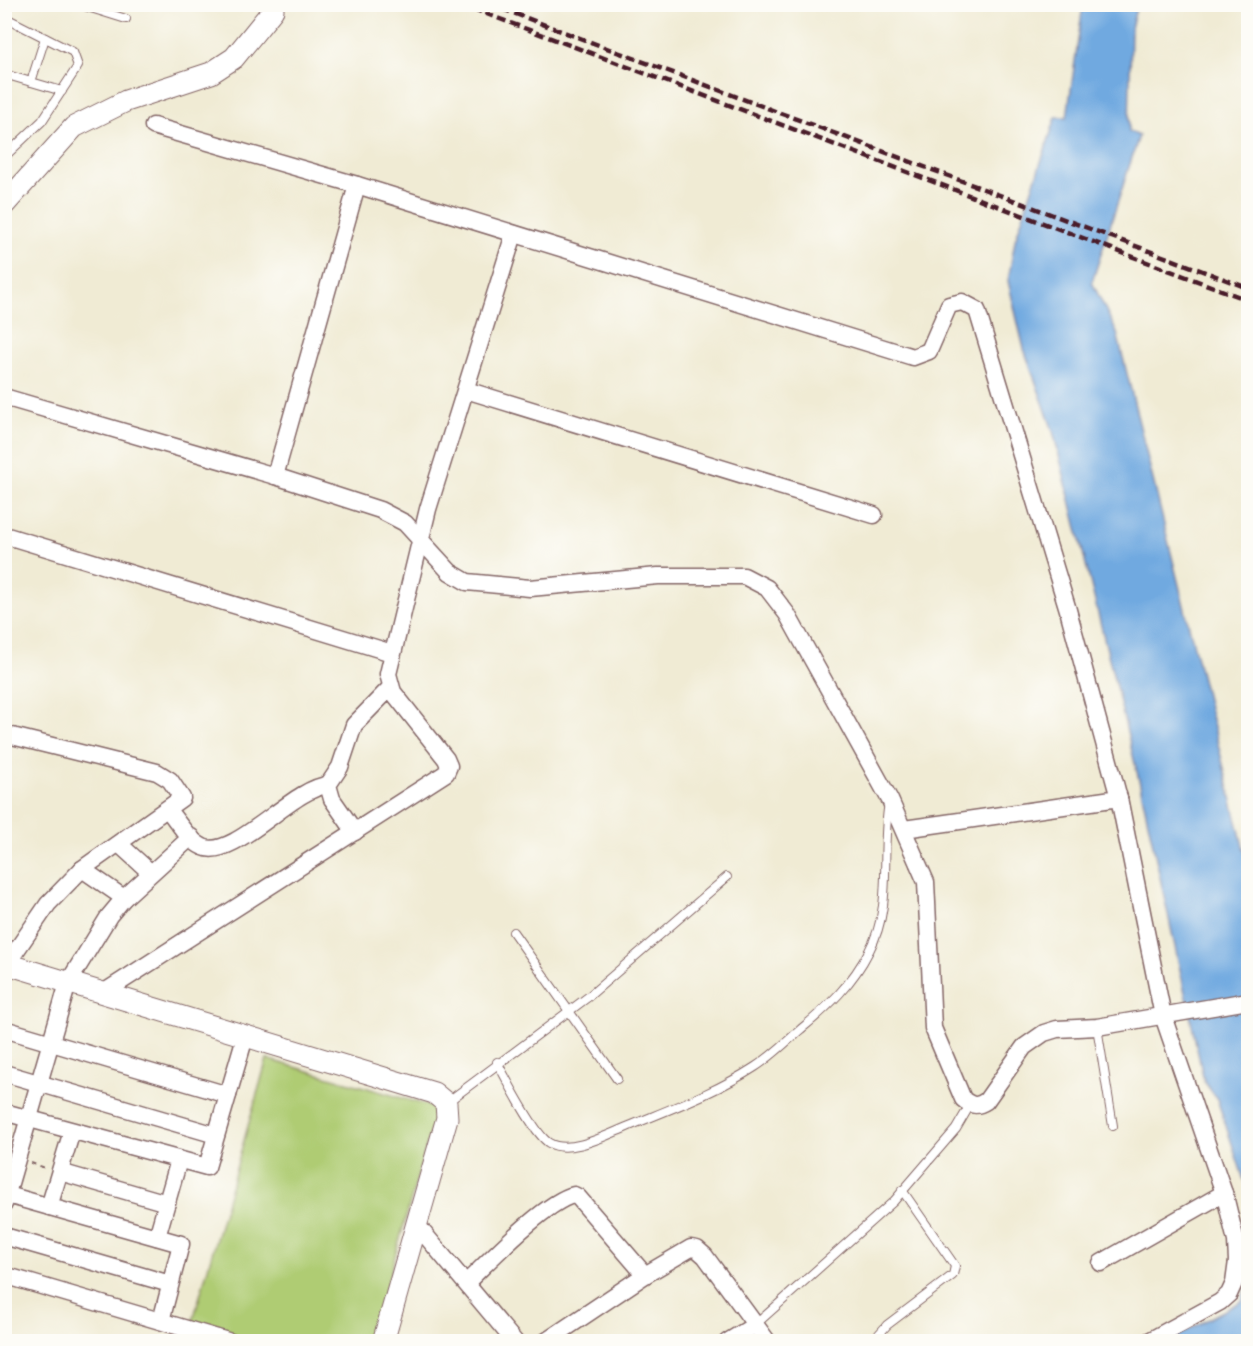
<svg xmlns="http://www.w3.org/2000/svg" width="1253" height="1346" viewBox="0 0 1253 1346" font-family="Vollkorn,serif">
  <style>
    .green { fill: #afcc73; stroke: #7c764f; stroke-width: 1.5 }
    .water { fill: #70a9e0; stroke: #5d6486; stroke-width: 1.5 }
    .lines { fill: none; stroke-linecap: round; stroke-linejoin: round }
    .service-casing { stroke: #846666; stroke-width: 10 }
    .minor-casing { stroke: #846666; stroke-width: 19 }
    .tertiary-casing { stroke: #846666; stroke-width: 23 }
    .path { stroke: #846666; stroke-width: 2; stroke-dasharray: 4.5 4.5; stroke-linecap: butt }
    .service { stroke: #fff; stroke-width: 8 }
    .minor { stroke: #fff; stroke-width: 16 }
    .tertiary { stroke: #fff; stroke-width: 21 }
    .rail { stroke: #4a1f2b; stroke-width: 4.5; stroke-dasharray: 9 4.5; stroke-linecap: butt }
  </style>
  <rect width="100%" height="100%" fill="#fdfcf7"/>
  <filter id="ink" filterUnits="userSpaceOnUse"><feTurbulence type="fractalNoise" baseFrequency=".0167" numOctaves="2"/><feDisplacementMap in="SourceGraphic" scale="12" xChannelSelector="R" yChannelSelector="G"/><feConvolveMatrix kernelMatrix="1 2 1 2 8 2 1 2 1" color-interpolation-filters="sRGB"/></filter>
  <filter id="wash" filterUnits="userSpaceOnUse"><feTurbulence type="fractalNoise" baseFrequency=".008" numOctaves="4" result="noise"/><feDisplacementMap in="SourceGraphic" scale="24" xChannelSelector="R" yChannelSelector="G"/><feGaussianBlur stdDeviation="1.35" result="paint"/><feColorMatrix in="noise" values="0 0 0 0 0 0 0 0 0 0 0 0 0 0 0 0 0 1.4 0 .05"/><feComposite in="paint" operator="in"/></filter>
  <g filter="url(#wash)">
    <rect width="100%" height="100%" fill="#f0ebd4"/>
    <!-- green -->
    <path class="green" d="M267 1059 437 1108 371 1341H254L192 1324Z"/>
    <!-- water -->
    <g class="water">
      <path d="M1083 5H1137L1131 28 1129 131 1139 136 1092 282 1117 333 1248 866V1192L1217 1099 1204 1081 1139 780 1053 431 1024 349 1008 281 1015 240 1056 117H1067Z"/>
      <path d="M1248 1281V1341L1165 1342 1242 1301Z"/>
    </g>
  </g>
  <g filter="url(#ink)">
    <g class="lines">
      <defs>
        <g id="service">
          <path d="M78 4 126 19"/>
          <path d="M4 17 73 52 78 66 42 121 4 157"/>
          <path d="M4 74 62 91"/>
          <path d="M31 82 45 38"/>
          <path d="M513 932 617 1079"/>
          <path d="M1097 1027 1113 1126"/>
          <path d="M497 1062C507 1080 534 1134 549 1143 570 1155 607 1135 627 1127 670 1109 715 1093 755 1067 771 1057 786 1042 801 1029 828 1007 853 983 869 951 894 905 880 853 889 803"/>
          <path d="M446 1103 588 997 727 877"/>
          <path d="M755 1325 894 1201 956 1129 970 1105"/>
          <path d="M872 1342 887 1325 953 1275 955 1266 902 1190"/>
        </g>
        <g id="minor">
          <path d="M153 126 357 185 913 357 929 351 949 305 962 302 977 310 1068 610 1119 798 1163 1016 1225 1196 1236 1241 1237 1261 1234 1283 1229 1294 1220 1302 1147 1342"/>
          <path d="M466 390 874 515"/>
          <path d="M4 397 275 476 380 510 405 523 450 572 467 582 530 588 658 576H744L767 588 787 614 890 800 926 882 933 1028 963 1099C971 1106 977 1107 986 1101L1024 1047 1044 1033 1057 1029 1097 1027 1248 1001"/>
          <path d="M275 476 357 185"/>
          <path d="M4 535 392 653"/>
          <path d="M4 734 157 772 170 780 182 798 82 869 48 904 7 964"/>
          <path d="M168 810C178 822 189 841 203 847 233 861 294 787 328 785"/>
          <path d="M904 829 1119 798"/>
          <path d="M355 832 332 799 328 785 340 767 354 725 391 687"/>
          <path d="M119 844 151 873"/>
          <path d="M124 898 191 837"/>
          <path d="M103 993 446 773 449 766 446 759 393 692 388 674 428 509 514 234"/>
          <path d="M4 1029 228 1095"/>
          <path d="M4 1073 216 1135"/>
          <path d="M4 1112 207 1167 245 1037"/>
          <path d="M60 1172 167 1203"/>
          <path d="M4 1194 181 1244 161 1321"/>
          <path d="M4 1204 68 983 109 916 124 898 82 869"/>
          <path d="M49 1207 72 1131"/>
          <path d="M416 1224 515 1342"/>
          <path d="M4 1236 170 1284"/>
          <path d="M157 1237 179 1160"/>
          <path d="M1101 1263 1224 1193"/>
          <path d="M4 1275 231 1342"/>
          <path d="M467 1282C489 1261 546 1201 574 1195L578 1197 645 1275"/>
          <path d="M545 1342 645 1275 691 1248 697 1249 705 1256 768 1342"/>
          <path d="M727 1342 755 1325"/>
        </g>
        <g id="tertiary">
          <path d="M4 205 74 127 126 101 211 73 234 58 273 10"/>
          <path d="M4 963 434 1093 446 1103 447 1118 383 1342"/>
        </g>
      </defs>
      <!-- service casing -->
      <use href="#service" class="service-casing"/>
      <!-- minor casing -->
      <use href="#minor" class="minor-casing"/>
      <!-- tertiary casing -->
      <use href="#tertiary" class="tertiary-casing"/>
      <!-- path -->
      <path class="path" d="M31 1163 45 1168"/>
      <!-- service -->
      <use href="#service" class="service"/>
      <!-- minor -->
      <use href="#minor" class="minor"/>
      <!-- tertiary -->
      <use href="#tertiary" class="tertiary"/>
      <!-- rail -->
      <g class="rail">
        <path d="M460 4 1248 300"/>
        <path d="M489 4 1248 288"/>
      </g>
    </g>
  </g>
  <!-- margin -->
  <rect width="1253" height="1346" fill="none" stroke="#fdfcf7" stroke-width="24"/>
</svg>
